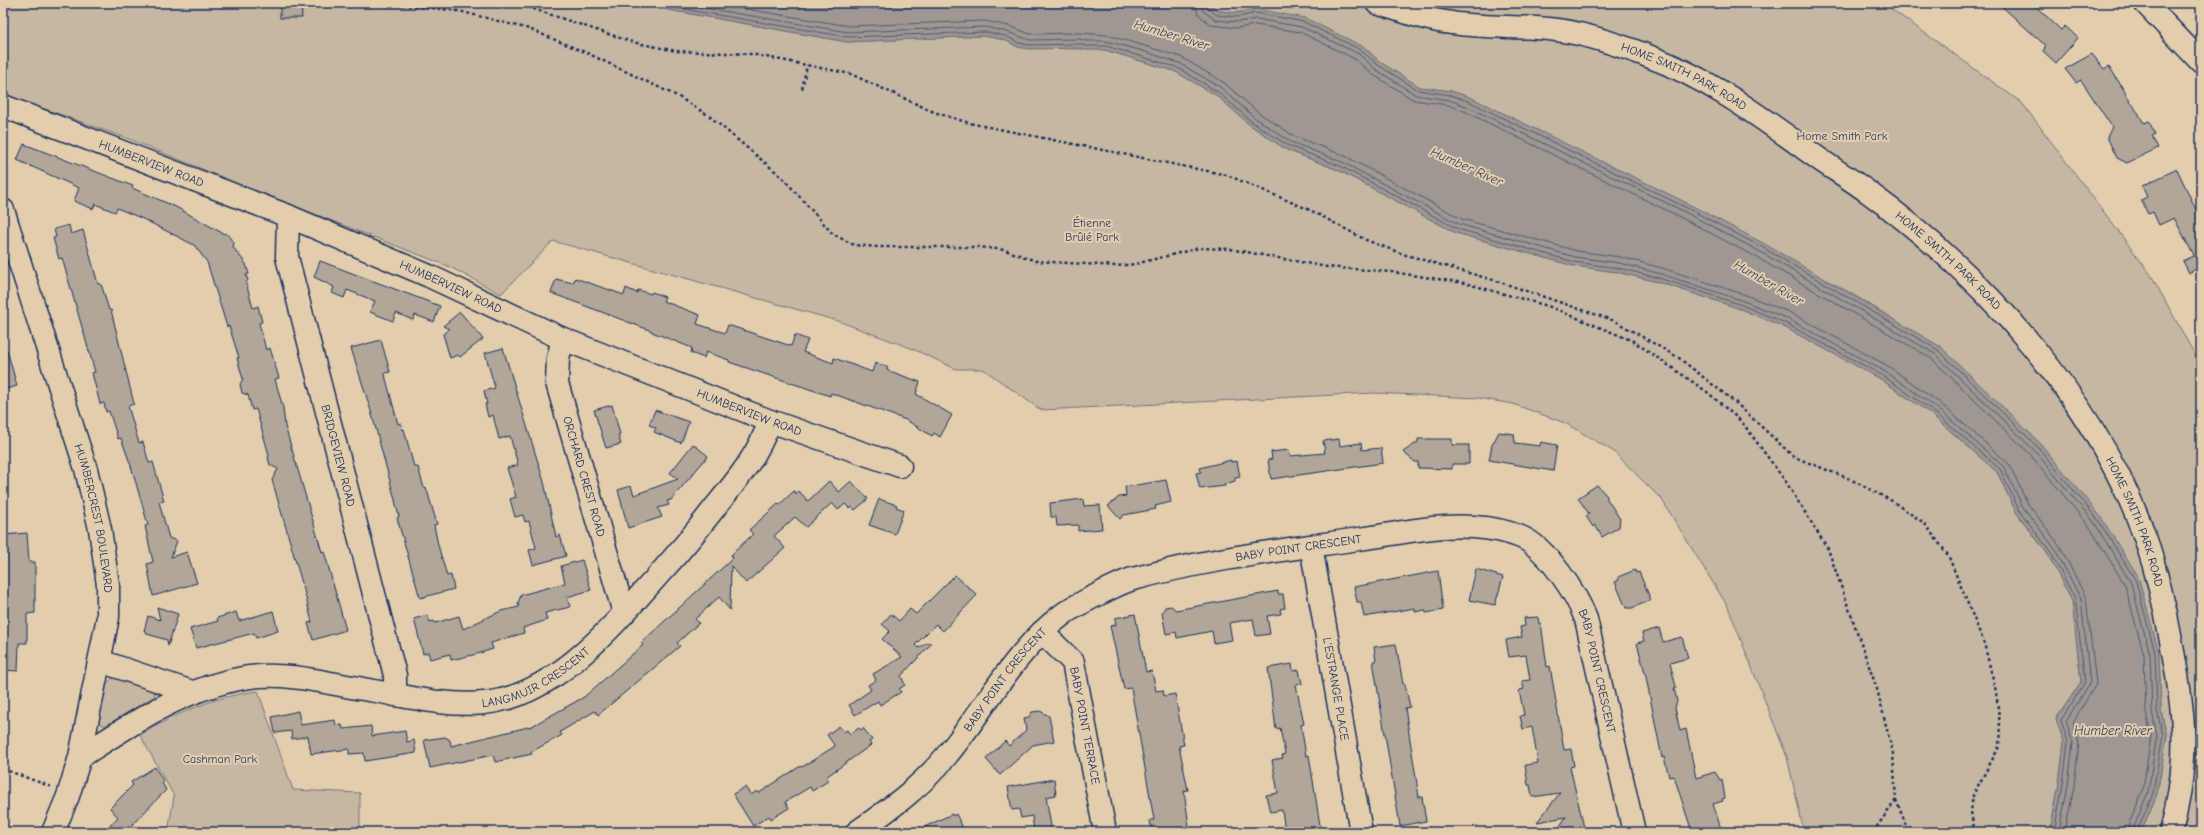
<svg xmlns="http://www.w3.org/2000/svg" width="2204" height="835" viewBox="0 0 2204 835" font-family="'Comic Neue',sans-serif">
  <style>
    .green { fill: #c5b7a1; stroke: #707380 }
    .water { fill: #9e9792; stroke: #6a6d7d }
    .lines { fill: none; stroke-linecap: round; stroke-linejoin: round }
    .shore { stroke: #4f5973; stroke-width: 1 }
    .building { fill: #b0a699; stroke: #1b2f5e }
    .minor-casing { stroke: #1b2f5e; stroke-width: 25 }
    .path { stroke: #1b2f5e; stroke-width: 2.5; stroke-dasharray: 3 3; stroke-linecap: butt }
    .minor { stroke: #e2cead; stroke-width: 22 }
    .labels { text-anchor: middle; stroke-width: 4; stroke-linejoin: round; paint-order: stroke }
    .street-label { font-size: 12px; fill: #1b2f5e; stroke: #e2cead }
    .park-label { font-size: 12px; fill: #2c3d65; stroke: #e2cead }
    .water-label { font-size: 13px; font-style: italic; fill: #2f3f66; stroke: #e2cead }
  </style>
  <rect width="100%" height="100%" fill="#e2cead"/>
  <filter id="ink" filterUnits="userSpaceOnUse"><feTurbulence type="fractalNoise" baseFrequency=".025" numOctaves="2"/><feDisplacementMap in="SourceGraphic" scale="8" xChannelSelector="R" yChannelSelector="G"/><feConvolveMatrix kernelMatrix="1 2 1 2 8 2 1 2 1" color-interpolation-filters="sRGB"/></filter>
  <g filter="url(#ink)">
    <!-- green -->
    <g class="green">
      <path d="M3 3H630L847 42 984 36 1005 40 1018 47 1105 50 1174 71 1216 95 1250 125 1287 150 1338 170 1456 233 1574 266 1617 272 1658 282 1738 308 1782 326 1879 378 1931 414 1997 472 2016 512 2047 553 2072 601 2081 682 2056 719 2064 742 2059 784 2050 832H1804L1787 757 1728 607 1662 500 1613 451 1565 423 1513 404 1478 398 1374 393 1041 410 983 369H956L913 349 838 321 553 241 501 294 448 266 268 196 129 139 3 94Z"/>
      <path d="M1208 3H1883L2022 103 2151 275 2201 366V832H2141L2157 794 2167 735 2161 711 2159 653 2061 471 2040 443 1998 404 1890 317 1844 289 1451 91 1420 87 1380 62 1364 47 1256 9C1237 13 1224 16 1208 3Z"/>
      <path d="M117 677 155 689V696L107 725H102L98 721C101 708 101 679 117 677Z"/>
      <path d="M258 691 293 790 360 793V832H168L174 796 140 735C178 713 214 696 258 691Z"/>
    </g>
    <!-- water -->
    <path class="water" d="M630 3H1208L1218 11 1238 13 1256 9 1305 18 1364 47 1380 62 1420 87 1451 91 1470 97 1683 201 1763 243 1941 347 2040 443 2101 517 2139 579 2159 653 2161 711 2167 735 2157 794 2141 832H2050L2059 784 2064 742 2056 719 2081 682 2072 601 2047 553 2016 512 1997 472 1931 414 1879 378 1782 326 1738 308 1658 282 1617 272 1574 266 1456 233 1338 170 1287 150 1250 125 1216 95 1174 71 1105 50H1085L1079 48 1029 49 1018 47 1005 40 984 36 847 42Z"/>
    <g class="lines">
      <!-- shore -->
      <g class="shore">
        <path d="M647 3 848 37 985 32 1006 36 1019 43 1029 45 1079 44 1086 46H1106L1176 67 1218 92 1252 122 1289 146 1340 166 1458 229 1574 262 1618 268 1659 278 1739 304 1783 322 1882 375 1933 411 2000 469 2019 510 2050 551 2075 599 2085 682 2061 720 2068 742 2063 784 2054 832"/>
        <path d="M674 3 848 32 985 27 1007 32 1030 40 1079 39 1087 41H1106L1143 51 1179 63 1220 87 1255 118 1291 142 1342 162 1459 224 1575 257 1619 263 1661 274 1741 300 1786 318 1884 371 1936 407 2004 467 2023 507 2055 549 2081 599 2090 683 2066 721 2073 743 2068 785 2059 832"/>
        <path d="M709 3 849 26 985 21 1009 26 1030 34 1079 33 1107 35 1145 46 1181 57 1223 82 1259 113 1294 136 1345 156 1462 219 1577 251 1620 257 1662 268 1743 294 1789 312 1888 366 1940 403 2009 464 2028 504 2060 546 2086 598 2096 684 2073 722 2079 743 2074 786 2065 832"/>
        <path d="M1195 3 1198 14 1211 25 1237 28 1256 25 1300 32 1355 59 1372 74 1414 100 1448 105 1464 111 1676 215 1756 257 1931 358 2029 453 2089 526 2125 585 2144 655 2146 712 2151 736 2143 790 2126 832"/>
        <path d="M1201 3 1203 11 1216 20 1238 22 1256 19 1302 27 1359 54 1375 69 1416 95 1449 100 1466 106 1679 209 1759 251 1935 354 2033 449 2094 522 2131 583 2150 654 2152 712 2157 736 2148 792 2132 832"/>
        <path d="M1206 3 1207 7 1217 15 1238 17 1256 13 1304 22 1361 50 1378 65 1418 90 1450 95 1468 101 1681 205 1762 247 1938 350 2037 446 2098 520 2136 581 2155 653 2157 711 2163 735 2153 793 2137 832"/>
      </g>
    </g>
    <!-- building -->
    <g class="building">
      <path d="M280 3H301L302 18H280Z"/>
      <path d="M1998 3H2032L2061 30 2065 26 2078 38 2056 63 2043 51 2046 46Z"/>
      <path d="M2092 54 2104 69 2109 66 2144 123 2149 121 2155 134 2152 136 2158 148 2127 163 2117 158 2107 137 2112 127 2081 80 2076 83 2065 69Z"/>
      <path d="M24 144 133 186 132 188 176 207 224 234 226 233 234 243 233 247 246 264 249 274 246 275 248 280 246 283 253 308 258 306 262 322 259 323 266 350 270 348 279 378 275 379 283 408 285 426 322 552 324 551 346 630 313 640 308 623 312 622 304 590 272 480 278 469 270 465 268 457 269 455 256 409 252 410 248 395 242 393 240 384 243 379 237 358H239L229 326 227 327 207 262 194 245 143 219 117 208 115 212 95 204 93 209 74 201 79 188 17 160Z"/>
      <path d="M2177 169 2201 220V271L2199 267 2189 273 2183 261 2194 256 2174 218 2159 225 2153 212 2148 214 2141 200 2147 197 2142 186Z"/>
      <path d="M69 225 71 234 83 230 98 284H101L109 310H111L134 404 128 406 139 443 143 442 149 463 153 462 164 501 159 502 169 538 177 541 171 557 187 552 197 583 153 596 147 564 153 562 145 526 148 525 131 466 121 438 118 439 109 411 106 412 104 403 100 404 92 373 95 372 62 258 59 259 53 238 56 237 54 229Z"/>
      <path d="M320 261 440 306 434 322 415 315 413 320 396 313 393 321 370 312 375 301 347 290 344 298 332 293 334 287 314 277Z"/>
      <path d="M575 278 624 295 626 288 637 293 638 290 651 294 652 292 665 297 663 301 700 315 697 324 725 333 728 325 791 346 795 335 808 340 803 352 833 363 834 358 872 372 875 363 888 367 887 370 920 382 916 394 952 415 940 437 934 433 932 436 906 420 831 393 830 396 729 362V360L706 352 704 358 691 353 692 348 652 332V331L551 293 556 279 573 283Z"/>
      <path d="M460 312 483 339 460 357 458 355 450 358 443 334 449 329 443 326Z"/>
      <path d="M381 340 390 372 385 373 386 379 398 424 401 423 402 430 404 429 414 467H418L424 488 426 487 437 524 434 525 438 545 447 576 451 575 454 589 420 598 397 518 399 517 394 496 371 411 351 348Z"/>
      <path d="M503 348 544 482 556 537 560 535 566 556 533 565 529 550 536 548 529 521 525 522 523 515 515 517 510 499 516 497 507 468 518 465 510 436 499 439 493 415 488 417 485 404H487L484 391 495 388 485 353Z"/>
      <path d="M3 350H7L17 386 3 390Z"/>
      <path d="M612 405 620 434 618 435 621 444 606 448 594 410Z"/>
      <path d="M655 410 689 422 681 443 654 432 656 428 649 425Z"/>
      <path d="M1499 432 1514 434 1515 443 1540 446 1541 442 1557 445 1553 471 1489 460 1492 445Z"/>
      <path d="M1339 439 1340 446 1361 443 1362 450 1381 448 1383 463 1271 479 1268 460 1272 459 1271 452 1289 450 1290 456 1325 453 1323 441Z"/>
      <path d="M1418 439H1452V445H1469V464H1452V469L1418 468V462H1415L1403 452 1418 442Z"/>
      <path d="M693 444 708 456 671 500 667 501 669 505 658 508 662 517 628 528 618 490 631 486 634 495 678 479 670 473Z"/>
      <path d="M1231 460V462L1237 461 1240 477 1235 478V481L1225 484V486L1200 489 1196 473 1201 472 1200 468Z"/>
      <path d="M1166 480 1171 502 1155 506 1156 509 1124 515 1120 519 1108 506 1119 497 1126 496 1125 487Z"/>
      <path d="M829 481 839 492 851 481 868 499 855 510 852 507 850 509 845 504 838 510 832 503 806 527 795 517 774 536 785 548 746 583 731 566 730 610 719 597 695 619 699 623 677 643 680 646 598 715 595 711 560 732 562 735 531 752 532 754 495 762 493 755 430 768 424 740 445 737 450 740 451 746 532 726 584 697 643 645 641 643 733 558 731 555 753 534 749 530 778 504 779 505 794 491 796 494 799 491 808 501Z"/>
      <path d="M1597 485 1607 496V499L1620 519 1619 527 1602 537 1595 525 1593 527 1586 516 1589 514 1578 498Z"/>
      <path d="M879 499 897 505 896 507 904 510 895 534 869 525Z"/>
      <path d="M1083 499 1084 506 1100 505 1102 529 1078 531V525L1057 526 1056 517H1051L1050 503Z"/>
      <path d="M27 533 29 562H35V613L27 614V643H19L18 671 3 670V535Z"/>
      <path d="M582 560 591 590 567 597 570 607 545 613 547 620 523 628 524 633 491 643 493 649 477 654 451 660 450 654 430 659 428 652 423 654 414 619 427 615 430 622 434 621 435 623 459 616 463 629 501 611 519 607 518 603 521 595 565 583 561 566Z"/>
      <path d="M1476 569 1503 577 1495 605 1469 600Z"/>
      <path d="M1635 570 1636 573 1639 572 1651 600 1632 608H1626L1615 582 1619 580 1618 577Z"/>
      <path d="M1438 571 1443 610 1426 613 1425 610 1415 612V608L1364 617 1361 602H1357L1354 587Z"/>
      <path d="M955 575 977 595 943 631 936 624 915 645 918 648 929 642 931 644 901 676 905 685 899 689 901 692 880 705 878 701 855 715 849 705 871 690 868 685 876 680 873 674 902 657 882 639 890 631 882 624 891 614 899 621 910 609 916 614Z"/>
      <path d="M1278 591V594H1283L1285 608 1280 609 1281 614 1267 616 1270 634 1256 636 1253 619 1229 623 1232 640 1214 643 1212 631 1177 638 1176 632 1166 634 1162 613 1165 607 1171 606 1176 610Z"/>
      <path d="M157 607 178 614 168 646 167 640 147 634V632L144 631 148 616 160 620Z"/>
      <path d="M273 611 278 631 256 638 254 633 196 648 190 629 218 621 217 618 236 612 239 621Z"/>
      <path d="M1135 614 1146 672 1152 671 1156 691 1163 690 1164 696 1175 694 1184 745 1179 746 1188 790 1184 791 1189 826 1176 829 1152 832 1150 820H1154L1131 688 1124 689 1110 626 1116 625 1115 618Z"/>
      <path d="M1538 617 1539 624 1541 623 1547 667 1550 666 1564 750 1571 749 1574 766 1570 767 1585 832H1556L1566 817 1537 822 1560 793 1532 797 1530 785H1528L1525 765 1538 763 1532 727 1523 729 1520 716 1524 715 1519 690 1524 689 1522 681 1530 680 1526 655 1509 657 1506 640 1522 637 1520 627 1525 626 1524 618Z"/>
      <path d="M1659 628 1663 642 1682 637 1688 658 1670 663 1676 687 1674 688 1677 701 1675 708 1680 731 1686 729 1696 778 1715 772 1720 780 1722 779 1725 798 1722 799 1723 801 1713 804 1722 832H1692L1674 776 1669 777 1664 757 1662 758 1646 677 1637 643 1644 641 1642 633Z"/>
      <path d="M1396 644 1403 684H1405L1410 707 1405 708 1419 797H1422L1426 821 1400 826 1373 661H1376L1374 647Z"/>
      <path d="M1292 664 1293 671 1299 670 1302 684 1296 685 1304 724 1301 725 1306 756 1309 755 1321 832H1285L1282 810 1270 812 1266 795 1278 793 1272 760 1283 758 1282 755 1285 754 1280 728 1276 729 1268 668Z"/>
      <path d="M298 711 301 725 335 720 336 726 342 725 343 729 371 726 372 736 405 731 407 742 414 740 416 753 365 761 364 753 349 754V749L311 754 308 736 292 739 291 731 275 733 272 717Z"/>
      <path d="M1040 711 1049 716 1054 741 1033 745 1000 775 986 759 1005 741 1009 746 1026 730 1024 718 1029 717 1032 712Z"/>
      <path d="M839 726 844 732 847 730 850 734 859 728 861 730 863 728 872 740 869 742 871 745 826 777 828 781 812 791 810 787 785 802 789 808 771 819 769 816 753 826 733 794 745 787 751 795 757 791 759 793 799 767 804 766 824 753 835 746 827 735Z"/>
      <path d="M155 767 164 782 162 783 166 790 125 832H104L118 817 110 808 133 785 131 782Z"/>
      <path d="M1054 779 1056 795 1046 797 1052 832H1034L1032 816 1021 818 1019 809 1012 810 1008 787Z"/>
      <path d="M952 814 953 816 956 814 965 832H914Z"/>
    </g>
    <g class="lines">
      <defs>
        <g id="minor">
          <path id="s1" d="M1377 3C1402 11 1426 20 1452 23 1484 28 1516 26 1549 29 1582 32 1617 44 1648 56 1711 79 1766 121 1819 159 1835 170 1852 180 1868 192 1984 276 2098 403 2146 540 2157 573 2165 607 2171 641 2185 714 2190 759 2171 832"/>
          <path d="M2145 3 2201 62"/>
          <path id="s2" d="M3 106 288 216 429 276 563 339 770 421 900 466"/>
          <path id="s3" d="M3 210 86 469 100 529 108 585V617L80 757 68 796 53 832"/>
          <path id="s4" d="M288 216 287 257 395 675V695"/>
          <path id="s5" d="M563 339 558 358 557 383 624 613"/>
          <path id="s6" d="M1311 546 1361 832"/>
          <path id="s7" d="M1042 632 1073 662 1105 832"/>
          <path d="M100 661 192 692"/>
          <path id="s8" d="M80 757C133 723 186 686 250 677 287 672 327 683 363 689 402 695 444 707 484 703 557 696 616 622 662 571 681 550 699 528 716 506 738 479 758 455 770 421"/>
          <path id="s9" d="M857 832C890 809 922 786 947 755 986 708 1013 652 1062 615 1072 607 1121 582 1133 579 1207 559 1284 550 1359 539 1397 534 1436 524 1474 527 1490 528 1506 531 1521 537 1547 548 1576 593 1586 619L1634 832"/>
        </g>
      </defs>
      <!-- minor casing -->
      <use href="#minor" class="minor-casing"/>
      <!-- path -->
      <g class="path">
        <path d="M384 3 459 11 529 29 587 53 677 96 708 115 782 177 833 234 854 245 878 247H979L1005 250 1036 261 1117 266 1135 264 1199 248 1230 249 1327 267 1392 272 1464 283 1548 306 1633 341 1706 391 1742 422 1786 482 1828 549 1877 689 1893 754 1896 800 1909 832"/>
        <path d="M516 3 632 42 676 51 751 54 851 74 934 112 969 123 1227 175 1310 210 1366 240 1403 254 1500 282 1615 321 1679 358 1736 403 1794 457 1850 479 1892 501 1924 523 1948 555 1984 643 1996 691 2001 734 1998 749 1973 795 1971 811 1974 832"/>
        <path d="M802 89 807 65"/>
        <path d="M3 769 52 787"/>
        <path d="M1873 832 1896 800"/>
      </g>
      <!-- minor -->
      <use href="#minor" class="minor"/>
    </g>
  </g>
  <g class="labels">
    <!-- street labels -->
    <g class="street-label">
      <text dy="4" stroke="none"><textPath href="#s1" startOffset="319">HOME SMITH PARK ROAD</textPath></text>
      <text dy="4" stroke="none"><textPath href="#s2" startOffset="159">HUMBERVIEW ROAD</textPath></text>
      <text dy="4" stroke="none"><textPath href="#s1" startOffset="643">HOME SMITH PARK ROAD</textPath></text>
      <text dy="4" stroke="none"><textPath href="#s2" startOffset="483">HUMBERVIEW ROAD</textPath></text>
      <text dy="4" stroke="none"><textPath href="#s2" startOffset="807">HUMBERVIEW ROAD</textPath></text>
      <text dy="4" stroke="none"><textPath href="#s4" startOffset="246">BRIDGEVIEW ROAD</textPath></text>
      <text dy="4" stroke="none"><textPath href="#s5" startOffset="142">ORCHARD CREST ROAD</textPath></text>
      <text dy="4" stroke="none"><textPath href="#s3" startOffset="322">HUMBERCREST BOULEVARD</textPath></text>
      <text dy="4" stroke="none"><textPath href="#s1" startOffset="968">HOME SMITH PARK ROAD</textPath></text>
      <text dy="4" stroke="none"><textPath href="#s9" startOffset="549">BABY POINT CRESCENT</textPath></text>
      <text dy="4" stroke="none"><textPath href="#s9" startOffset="934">BABY POINT CRESCENT</textPath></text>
      <text dy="4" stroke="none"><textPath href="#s8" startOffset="484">LANGMUIR CRESCENT</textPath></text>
      <text dy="4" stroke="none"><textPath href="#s9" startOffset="214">BABY POINT CRESCENT</textPath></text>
      <text dy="4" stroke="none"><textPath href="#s6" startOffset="145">L'ESTRANGE PLACE</textPath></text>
      <text dy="4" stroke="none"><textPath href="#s7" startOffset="108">BABY POINT TERRACE</textPath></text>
    </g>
    <!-- park labels -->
    <g class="park-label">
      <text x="1842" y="140">Home Smith Park</text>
      <text x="1092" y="227">Étienne<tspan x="1092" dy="14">Brûlé Park</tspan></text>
      <text x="220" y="763">Cashman Park</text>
    </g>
    <!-- water labels -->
    <g class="water-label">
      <text transform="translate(1172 34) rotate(17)" y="5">Humber River</text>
      <text transform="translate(1467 166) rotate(24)" y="5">Humber River</text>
      <text transform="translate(1769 282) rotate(30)" y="5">Humber River</text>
      <text x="2113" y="735">Humber River</text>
    </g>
  </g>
  <!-- margin -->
  <rect width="2204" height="835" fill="none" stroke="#e2cead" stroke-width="16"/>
  <rect x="8" y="8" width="2188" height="819" fill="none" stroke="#1b2f5e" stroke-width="1.5" filter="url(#ink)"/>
</svg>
